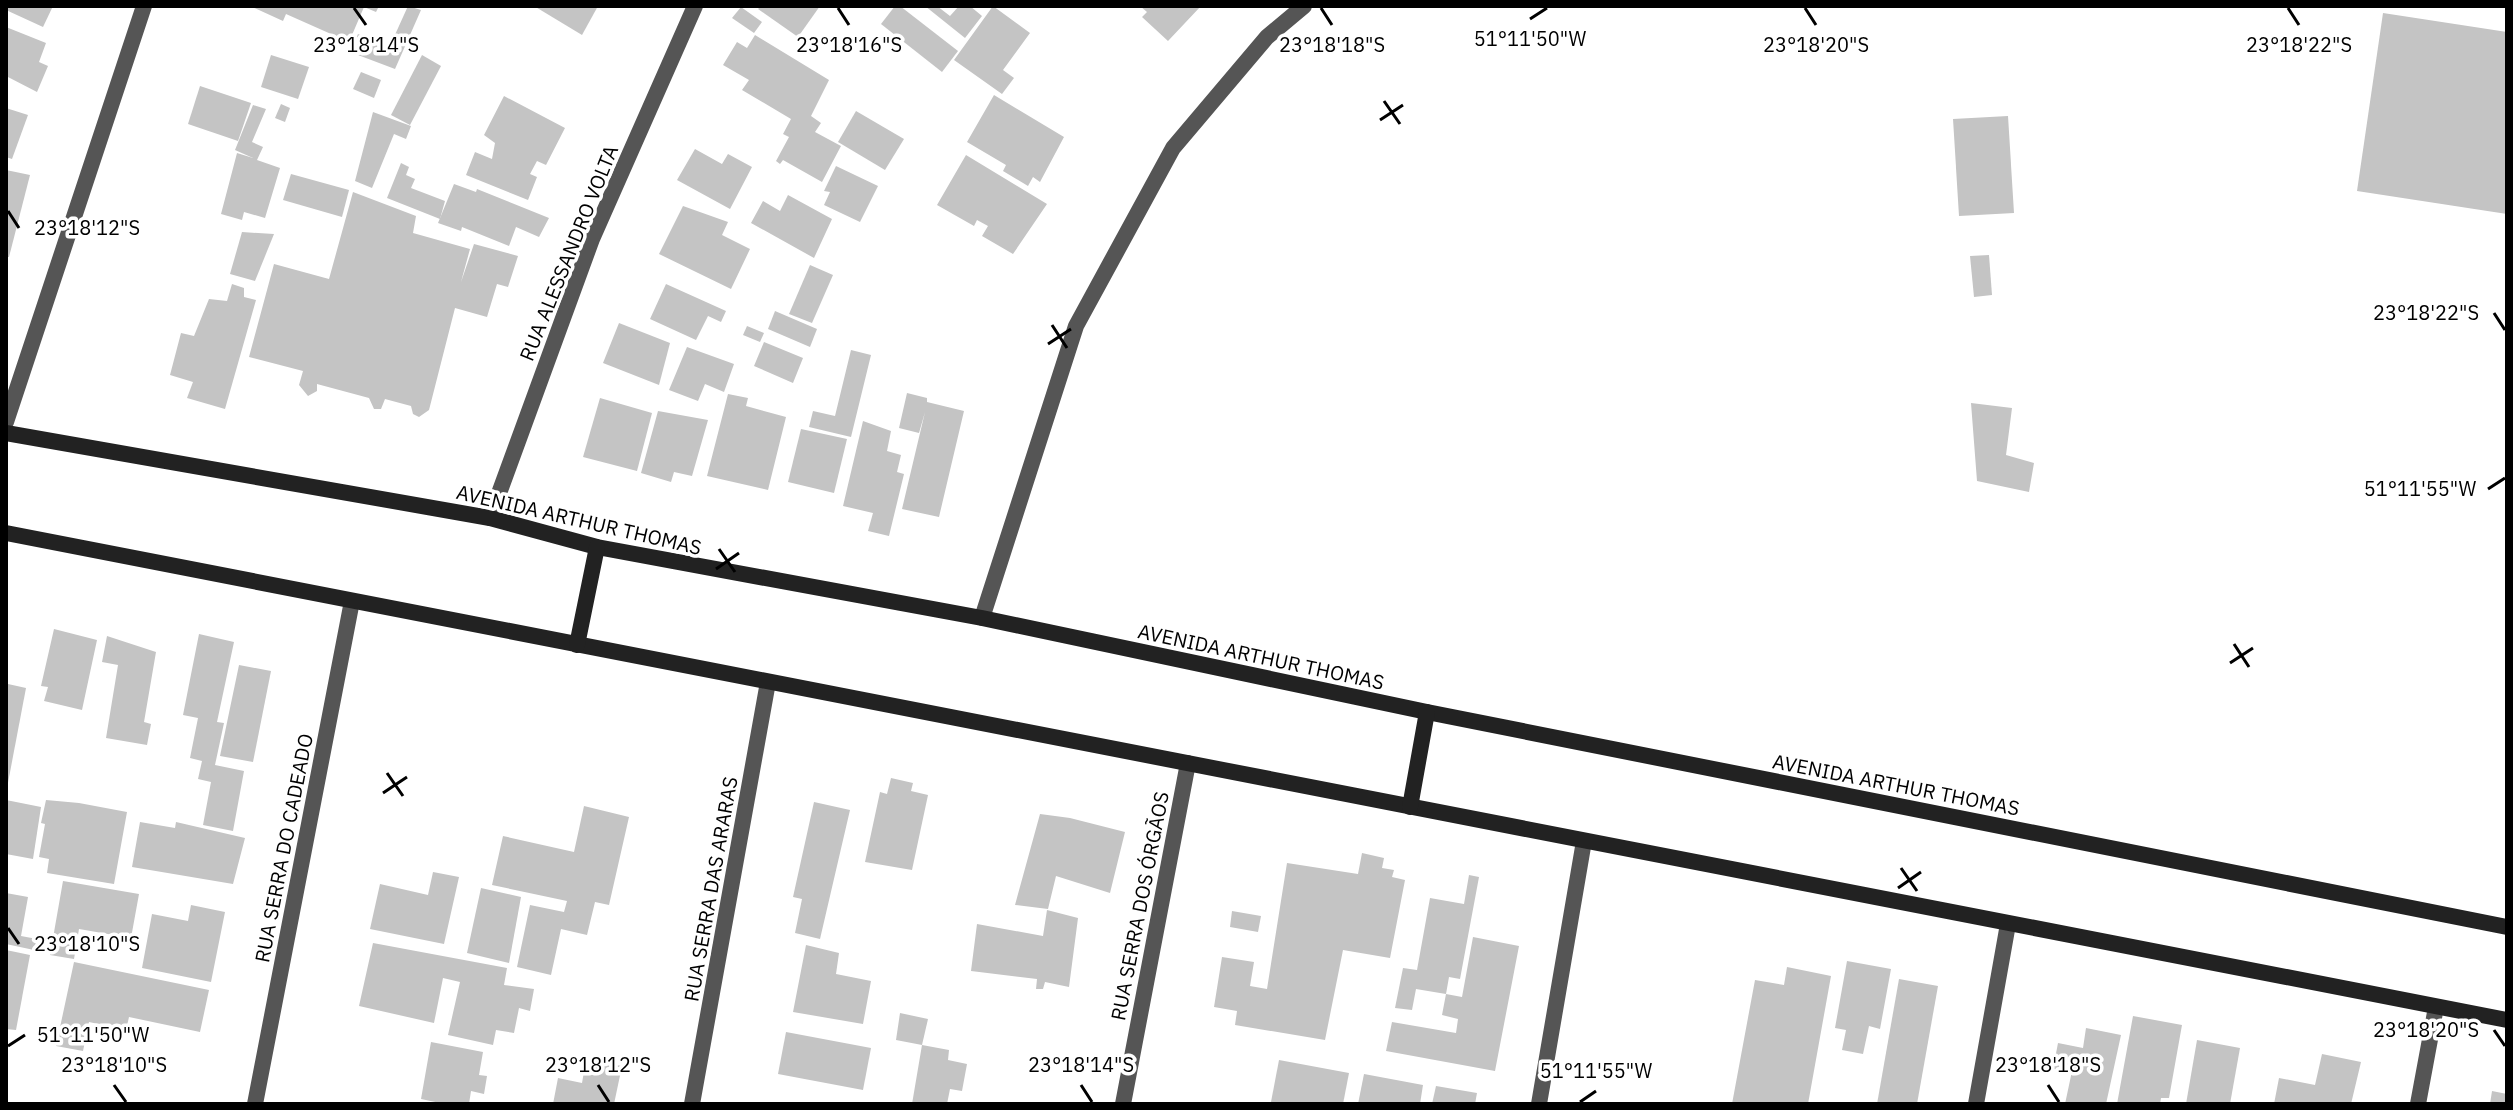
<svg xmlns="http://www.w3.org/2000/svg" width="2513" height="1110" viewBox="0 0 2513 1110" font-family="'IBM Plex Sans',sans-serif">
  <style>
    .building { fill: #c4c4c4 }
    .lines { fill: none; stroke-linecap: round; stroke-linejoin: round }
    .street { stroke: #555; stroke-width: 16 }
    .secondary { stroke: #222; stroke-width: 16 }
    .ticks { fill: none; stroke: #000; stroke-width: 3 }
    .labels { text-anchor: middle; stroke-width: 7; stroke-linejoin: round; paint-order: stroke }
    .street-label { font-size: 20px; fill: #000; stroke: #fff }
    .ticks-label { font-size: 20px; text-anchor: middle; fill: #000; stroke: #fff; stroke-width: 7; stroke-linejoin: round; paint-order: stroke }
  </style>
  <rect width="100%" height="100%" fill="#fff"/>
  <!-- building -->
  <g class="building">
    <path d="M6 6H53L43 27 6 10Z"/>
    <path d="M250 6H379L376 12 364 7 349 42 286 14 283 21Z"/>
    <path d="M408 6 421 10 395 69 350 52 358 34 389 48Z"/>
    <path d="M534 6H598L582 35Z"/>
    <path d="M761 6H820L798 37 758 9Z"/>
    <path d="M895 6H900L958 51 942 72 881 24Z"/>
    <path d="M925 6H937L950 16 959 6H970L982 16 965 38Z"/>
    <path d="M993 6 1030 33 1003 70 1014 78 1002 94 954 60Z"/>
    <path d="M1140 6H1201L1168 41 1142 17 1147 12Z"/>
    <path d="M741 7 762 22 754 33 732 18Z"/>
    <path d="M2383 13 2507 32V214L2357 191Z"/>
    <path d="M6 27 46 43 39 62 48 66 37 92 6 76Z"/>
    <path d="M755 35 829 80 811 116 821 123 815 132 841 146 822 182 783 160 780 164 776 161 789 137 783 134 791 119 742 90 749 80 723 65 737 42 747 48Z"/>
    <path d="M271 55 309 67 298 99 261 87Z"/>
    <path d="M422 55 441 66 410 125 391 115Z"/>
    <path d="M361 72 381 80 374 98 353 89Z"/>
    <path d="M200 86 251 103 238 141 188 124Z"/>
    <path d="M994 95 1064 137 1040 182 1033 177 1028 186 1003 171 1006 165 967 142Z"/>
    <path d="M504 96 565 128 546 165 537 161 530 174 537 177 528 200 466 175 475 152 492 159 495 143 484 135Z"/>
    <path d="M281 104 290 108 285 122 275 118Z"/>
    <path d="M253 105 266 109 252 142 263 147 257 160 280 168 265 218 244 212 242 220 221 214 237 153 253 158 235 150Z"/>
    <path d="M6 108 28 115 12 159 6 157Z"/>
    <path d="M856 111 904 139 885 170 838 142Z"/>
    <path d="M373 112 411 126 406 139 394 134 372 188 355 181Z"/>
    <path d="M2008 116 2014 213 1959 216 1953 119Z"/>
    <path d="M695 149 722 164 728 154 752 167 730 209 677 180Z"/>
    <path d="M966 155 1047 204 1013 254 982 236 988 226 977 220 974 226 937 205Z"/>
    <path d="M401 163 409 167 406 175 415 179 411 188 445 201 440 219 387 198Z"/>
    <path d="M836 166 878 186 860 222 824 205 830 192 824 191Z"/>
    <path d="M6 170 30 175 9 257H6Z"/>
    <path d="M291 174 349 190 342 217 283 200Z"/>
    <path d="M454 184 476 192 477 189 549 218 539 237 516 227 509 246 462 227 461 231 438 223Z"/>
    <path d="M353 192 416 216 413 233 470 249 461 282 474 244 518 256 508 287 497 284 487 317 455 308 429 410 419 417 413 414 411 406 385 399 381 409H374L369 398 317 384V391L308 396 299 385 303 371 249 357 274 264 329 279Z"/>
    <path d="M788 195 832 219 814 258 751 223 763 201 780 211Z"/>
    <path d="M683 206 728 222 722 235 750 249 731 289 659 254Z"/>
    <path d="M242 232 274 234 255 281 230 274Z"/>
    <path d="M1989 255 1992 295 1974 297 1970 256Z"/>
    <path d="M810 265 833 275 812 323 789 314Z"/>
    <path d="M232 284 244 288V297L256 300 225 409 187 398 193 382 170 375 181 333 194 336 209 299 227 301Z"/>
    <path d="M666 284 726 311 721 322 708 316 696 340 650 319Z"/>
    <path d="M775 311 817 329 810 347 768 329Z"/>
    <path d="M619 323 670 343 659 385 603 363Z"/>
    <path d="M747 326 764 333 760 342 743 335Z"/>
    <path d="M764 342 803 358 793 383 754 366Z"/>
    <path d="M687 347 734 364 724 392 705 384 698 401 669 390Z"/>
    <path d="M851 350 871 355 851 437 809 427 813 411 835 416Z"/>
    <path d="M907 393 927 398V402L964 411 939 517 902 509 925 412 919 433 899 428Z"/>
    <path d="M728 394 748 398 746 406 786 417 768 490 707 476Z"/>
    <path d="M600 398 652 413 637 471 583 457Z"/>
    <path d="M1971 403 2012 408 2006 455 2034 463 2029 492 1977 481Z"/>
    <path d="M658 411 708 420 692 476 674 472 671 482 641 473Z"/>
    <path d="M863 421 891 431 887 451 901 455 897 472 904 474 889 536 868 531 873 513 843 506Z"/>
    <path d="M801 429 847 439 834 493 788 482Z"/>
    <path d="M54 629 97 640 82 710 44 701 48 687 41 686Z"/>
    <path d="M199 634 234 642 217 722 224 723 215 765 244 771 233 831 203 825 211 782 198 779 202 761 190 758 198 718 183 715Z"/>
    <path d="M107 636 156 652 144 722 151 724 147 745 106 738 118 665 102 662Z"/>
    <path d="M239 665 271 671 253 762 220 756Z"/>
    <path d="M8 684 26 688 7 788 6 695Z"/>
    <path d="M891 778 913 783 911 791 928 795 912 870 865 862 880 792 887 794Z"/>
    <path d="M6 800 41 807 33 859 6 854Z"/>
    <path d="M46 800 79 803 127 812 114 884 47 873 49 859 39 857 45 824 41 823Z"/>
    <path d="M814 802 850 810 820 939 795 933 802 899 793 897Z"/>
    <path d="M584 806 629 817 609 905 595 902 587 935 561 929 551 975 517 967 530 905 564 912 567 901 492 885 503 836 574 852Z"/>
    <path d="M1040 814 1070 818 1125 832 1110 893 1056 876 1048 909 1015 905Z"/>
    <path d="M140 822 175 828 176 822 245 838 233 884 132 867Z"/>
    <path d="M1362 853 1384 858 1382 868 1394 870 1392 877 1405 880 1390 958 1343 950 1325 1040 1235 1025 1237 1011 1214 1007 1222 957 1254 962 1250 986 1267 989 1287 863 1358 874Z"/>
    <path d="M433 872 459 877 444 944 370 929 380 884 428 895Z"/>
    <path d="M1469 875 1479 877 1460 979 1449 977 1446 994 1416 989 1412 1010 1395 1008 1403 968 1417 970 1430 898 1464 904Z"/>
    <path d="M63 881 139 894 131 938 79 929 74 959 50 955Z"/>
    <path d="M481 888 521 897 509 963 467 953Z"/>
    <path d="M6 893 28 897 21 936 37 939 34 950 6 944Z"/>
    <path d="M191 905 225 912 211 982 142 968 152 914 188 921Z"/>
    <path d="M1047 910 1078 918 1069 987 1045 982 1043 989H1036L1037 979 971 971 977 924 1043 936Z"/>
    <path d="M1232 911 1261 916 1258 932 1230 927Z"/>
    <path d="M1473 937 1519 946 1495 1071 1386 1051 1392 1022 1456 1033 1458 1019 1442 1015 1446 994 1462 997Z"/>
    <path d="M373 943 507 968 504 985 534 989 530 1011 519 1008 514 1033 496 1030 493 1045 448 1035 460 982 443 978 434 1023 359 1006Z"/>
    <path d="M806 945 839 953 836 974 871 981 863 1024 793 1012Z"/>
    <path d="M6 950 30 955 16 1030 6 1029Z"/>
    <path d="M1847 961 1891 969 1880 1029 1869 1026 1863 1054 1842 1050 1846 1030 1835 1028Z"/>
    <path d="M74 962 209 990 200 1032 129 1017 126 1030 89 1022 83 1051 56 1046Z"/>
    <path d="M1787 967 1831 976 1808 1104H1732L1755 980 1784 985Z"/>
    <path d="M1899 979 1938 986 1917 1104H1877Z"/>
    <path d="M900 1013 928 1019 922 1045 896 1040Z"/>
    <path d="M2133 1016 2182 1025 2169 1098H2161L2160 1104H2117Z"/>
    <path d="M2086 1028 2121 1035 2106 1104H2065L2072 1071 2053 1069 2058 1043 2083 1048Z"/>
    <path d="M786 1032 871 1048 863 1090 778 1074Z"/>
    <path d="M2197 1040 2240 1048 2230 1104H2186Z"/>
    <path d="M431 1042 483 1052 479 1075 487 1076 484 1094 471 1091 469 1104H445L421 1099Z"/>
    <path d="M922 1045 949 1050 948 1060 967 1064 962 1091 950 1089 947 1104H912Z"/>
    <path d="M2322 1054 2361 1062 2351 1104H2274L2279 1078 2315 1085Z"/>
    <path d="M586 1060 622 1066 614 1104H553L558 1078 582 1083Z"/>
    <path d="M1279 1060 1349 1073 1343 1104 1271 1102Z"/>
    <path d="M1364 1074 1423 1085 1420 1104H1358Z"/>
    <path d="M1436 1086 1477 1093 1475 1104H1432Z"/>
    <path d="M2492 1091 2507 1094V1104H2490Z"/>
  </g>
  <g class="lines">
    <!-- street -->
    <g class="street">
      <path d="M6 422 144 6"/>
      <path d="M490 518 592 239 695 6"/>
      <path d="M982 618 1076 326 1173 148 1267 37 1304 6"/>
      <path d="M255 1104 352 601"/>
      <path d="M692 1104 768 682"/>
      <path d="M1123 1104 1188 763"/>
      <path d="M1539 1104 1584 841"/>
      <path d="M1976 1104 2008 924"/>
      <path d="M2418 1104 2436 1007"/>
    </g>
    <!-- secondary -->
    <g class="secondary">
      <path d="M6 433 490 518 597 547 982 618 1427 712 2507 927"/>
      <path d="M6 533 2507 1020"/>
      <path d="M577 645 597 547"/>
      <path d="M1410 807 1427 712"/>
    </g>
  </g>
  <!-- ticks -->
  <path class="ticks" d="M354 8 366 25M838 8 849 25M1321 8 1332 25M1805 8 1816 25M2288 8 2299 25M1530 19 1547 8M1384 101 1400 124M1380 120 1403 105M8 211 19 228M2494 313 2505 330M1052 325 1067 348M1048 344 1071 329M2488 489 2505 478M719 549 735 572M716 569 739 553M2234 644 2249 667M2230 663 2253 648M387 773 403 796M383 793 407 777M1901 868 1917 891M1898 888 1921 872M8 928 19 944M2494 1030 2505 1046M8 1046 25 1035M114 1085 126 1102M598 1085 609 1102M1081 1085 1092 1102M2048 1085 2059 1102M1580 1102 1596 1091"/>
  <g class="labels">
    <!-- street labels -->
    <g class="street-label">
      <text transform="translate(569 253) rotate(-68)" y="7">RUA ALESSANDRO VOLTA</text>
      <text transform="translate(579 520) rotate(13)" y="7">AVENIDA ARTHUR THOMAS</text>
      <text transform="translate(1261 657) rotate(12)" y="7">AVENIDA ARTHUR THOMAS</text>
      <text transform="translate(1896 785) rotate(11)" y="7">AVENIDA ARTHUR THOMAS</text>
      <text transform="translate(284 848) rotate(-79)" y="7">RUA SERRA DO CADEADO</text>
      <text transform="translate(711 889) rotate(-80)" y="7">RUA SERRA DAS ARARAS</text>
      <text transform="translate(1140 906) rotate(-79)" y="7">RUA SERRA DOS ÓRGÃOS</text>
    </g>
  </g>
  <g class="ticks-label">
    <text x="1530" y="46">51°11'50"W</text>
    <text x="366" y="52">23°18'14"S</text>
    <text x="849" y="52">23°18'16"S</text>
    <text x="1332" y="52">23°18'18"S</text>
    <text x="1816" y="52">23°18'20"S</text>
    <text x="2299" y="52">23°18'22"S</text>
    <text x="87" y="235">23°18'12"S</text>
    <text x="2426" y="320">23°18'22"S</text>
    <text x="2420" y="496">51°11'55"W</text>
    <text x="87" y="951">23°18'10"S</text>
    <text x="2426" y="1037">23°18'20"S</text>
    <text x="93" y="1042">51°11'50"W</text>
    <text x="114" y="1072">23°18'10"S</text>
    <text x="598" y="1072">23°18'12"S</text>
    <text x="1081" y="1072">23°18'14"S</text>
    <text x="2048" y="1072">23°18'18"S</text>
    <text x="1596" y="1078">51°11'55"W</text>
  </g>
  <!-- border -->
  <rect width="2513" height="1110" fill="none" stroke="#000000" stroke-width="16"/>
</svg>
